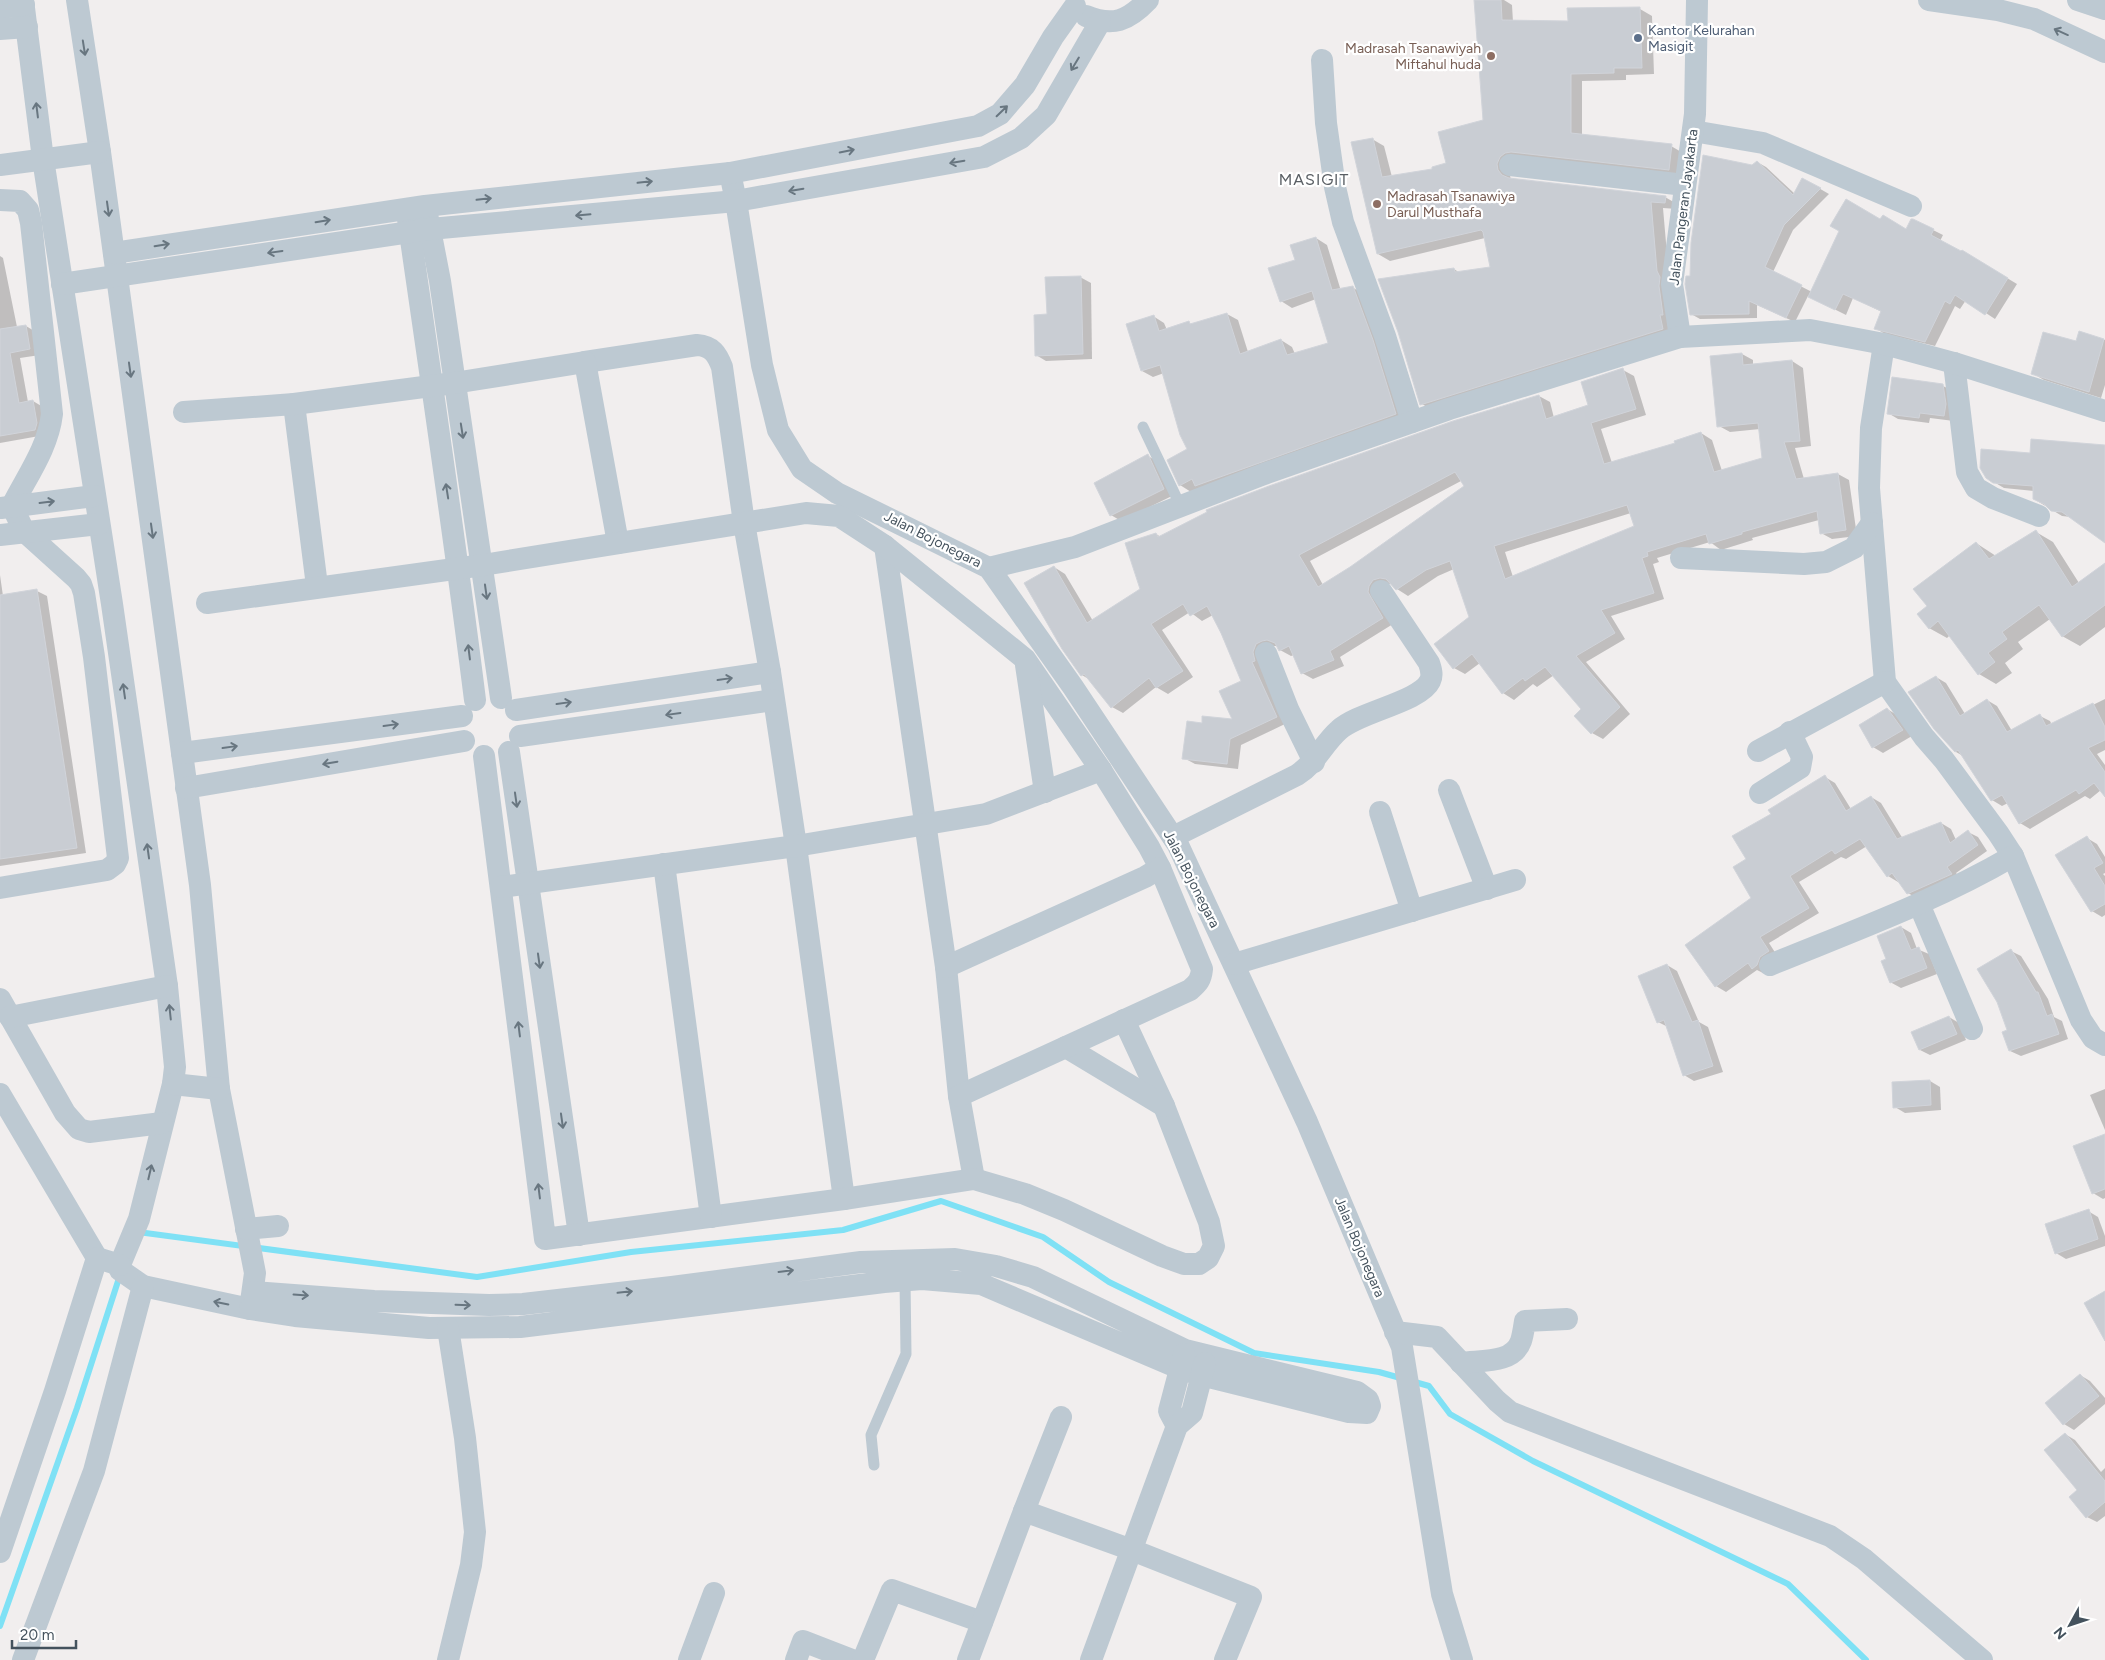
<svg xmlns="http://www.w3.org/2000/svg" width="2105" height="1660" viewBox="0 0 2105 1660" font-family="Figtree,sans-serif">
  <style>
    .shadow { fill: #0003; fill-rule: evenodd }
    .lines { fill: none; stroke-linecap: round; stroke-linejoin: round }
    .stream { stroke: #7fe1f5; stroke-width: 6 }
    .building { fill: #c9cdd3; stroke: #d1d4da; fill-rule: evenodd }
    .lane { stroke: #bdc9d2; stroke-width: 11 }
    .street { stroke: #bdc9d2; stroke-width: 22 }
    .oneway { stroke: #687680 }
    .service-dot { fill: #5c6f8a; stroke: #fff; stroke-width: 2 }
    .education-dot { fill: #8d6e63; stroke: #fff; stroke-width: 2 }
    .labels { text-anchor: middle; stroke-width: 4.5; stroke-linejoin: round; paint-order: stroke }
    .service-label { font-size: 14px; fill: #4e5e75; stroke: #fff; text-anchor: start }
    .education-label { font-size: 14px; fill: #785e54; stroke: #fff; text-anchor: end }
    .street-label { font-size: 14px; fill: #44525d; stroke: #fff }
    .quarter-label { font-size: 16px; letter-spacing: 1px; fill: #5a5f64; stroke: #fff }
  </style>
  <rect width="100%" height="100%" fill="#f1eeee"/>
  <!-- shadow -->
  <g class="shadow">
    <path d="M1475 0H1504L1512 5 1513 22H1569V9H1640L1652 16 1654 74 1626 75V80L1582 81V136L1671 146 1683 153 1681 176 1509 171 1511 180 1665 197 1677 204V209L1663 208 1674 335 1434 411 1422 404 1399 332 1454 269 1460 273 1491 268 1485 238 1390 261 1378 254 1372 139 1384 146 1392 177 1434 170 1448 164 1484 121Z"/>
    <path d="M1757 162 1766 167 1795 194 1803 179 1829 194 1793 230 1773 272 1812 292 1881 221 1907 231 1933 230 1943 235 1940 241 1961 253 1962 251 2017 284 1995 319 1966 300 1960 309 1955 306 1935 346 1885 334 1875 328 1882 312 1853 298 1846 315 1808 296 1795 322 1757 305V318L1700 319 1691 314 1692 277 1753 166Z"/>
    <path d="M1316 238 1327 245 1341 291 1352 287 1363 294 1406 420 1191 492 1180 485 1168 460 1189 449 1164 373 1153 377 1142 371 1153 316 1164 323 1167 330 1189 323 1193 325 1227 314 1238 320 1248 352 1281 340 1292 347 1295 354 1330 344 1316 299 1292 308 1281 301 1296 260Z"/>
    <path d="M0 256 3 258 17 327 26 326 36 332 40 355 20 358 28 402 33 401 43 407 45 435 0 443Z"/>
    <path d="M1080 277 1091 283 1092 359 1046 361 1036 355 1048 316Z"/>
    <path d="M2080 333 2105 340V385L2101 398 2044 380 2032 373 2077 343Z"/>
    <path d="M1742 354 1753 360V365L1792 361 1803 368 1811 446 1795 448 1804 479 1838 474 1849 480 1857 536 1832 539 1821 533 1819 520 1752 538 1753 540 1721 550 1710 542 1657 558 1659 562 1653 564 1664 599 1611 616 1625 639 1586 662 1630 714 1603 739 1592 733 1583 709 1554 675 1537 687 1533 684 1514 700 1503 693 1480 663 1465 674 1454 668 1471 618 1454 569 1438 576 1408 596 1397 589 1392 583 1384 586 1393 624 1340 657 1344 666 1313 679 1302 673 1294 655 1291 656 1280 650 1278 646H1273L1287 723 1241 745 1238 769 1195 764 1184 758 1203 724 1234 721 1242 681 1213 615 1202 621 1190 612 1162 630 1193 677 1168 694 1156 687 1123 713 1112 707 1090 680 1082 675 1054 567 1065 574 1093 621 1142 590 1156 534 1161 537 1539 396 1550 402 1554 418 1590 406 1623 370 1634 376 1646 415 1601 429 1612 463 1677 444 1701 433 1712 440 1722 471 1763 459 1760 429 1730 432 1719 426ZM1461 481 1466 487 1350 568 1323 585 1310 561ZM1631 513 1636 527 1513 577 1505 552Z"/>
    <path d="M1943 386 1953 391 1954 421 1930 418 1929 423 1898 419 1888 413Z"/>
    <path d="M2105 446V541L2071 517 2062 516 2034 499V491L2004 488 1987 478 2031 454Z"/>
    <path d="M1148 456 1158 462 1174 495 1121 521 1111 515 1095 483Z"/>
    <path d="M2036 532 2053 542 2079 583 2105 565V627L2080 646 2062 636 2050 619 2018 642 2023 649 2005 663 2012 673 1996 684 1979 674 1950 635 1947 638 1929 628 1928 607 1976 543 1996 556Z"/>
    <path d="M0 575 3 596 37 591 47 596 86 853 0 866Z"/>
    <path d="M1936 677 1946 683 1965 714 1987 700 1997 706 2012 731 2040 716 2050 721 2052 725 2105 699V750L2097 754 2105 765V795L2101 790 2090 799 2085 796 2030 829 2020 823 2008 803 2002 806 1992 800 1963 756 1956 752Z"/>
    <path d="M1887 709 1897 715 1912 736 1883 753 1873 747 1860 726Z"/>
    <path d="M1825 777 1835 783 1851 809 1871 797 1881 803 1903 839 1941 823 1951 829 1956 840 1968 832 1978 837 1987 851 1956 873 1961 879 1918 899 1908 893 1899 881 1898 882 1888 876 1867 846 1846 859 1841 857 1799 882 1819 913 1769 943 1778 957 1763 973 1757 970 1726 992 1716 986 1753 898 1748 860 1772 814Z"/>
    <path d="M2087 838 2097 844 2105 857V873L2103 874 2105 876V915L2102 917 2092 911Z"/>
    <path d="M1901 927 1911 933 1917 949 1929 954 1937 974 1901 988 1890 982 1888 960Z"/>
    <path d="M2011 951 2021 956 2048 999 2054 1017 2062 1021 2068 1039 2021 1056 2010 1051 2004 1033 2009 1031Z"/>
    <path d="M1667 965 1677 971 1699 1022 1708 1027 1723 1072 1694 1081 1684 1075 1668 1027 1658 1022Z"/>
    <path d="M1949 1017 1959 1023 1966 1040 1930 1055 1920 1050 1913 1033Z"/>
    <path d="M1930 1081 1940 1087 1941 1110 1905 1113 1895 1107Z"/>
    <path d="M2105 1089V1130L2090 1095Z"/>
    <path d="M2105 1135V1198L2103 1199 2093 1193Z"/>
    <path d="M2088 1211 2098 1217 2105 1236V1246L2066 1259 2056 1253Z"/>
    <path d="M2080 1375 2090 1381 2105 1398V1404L2074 1430 2064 1424 2047 1404Z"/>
    <path d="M2065 1434 2075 1440 2101 1472 2105 1468V1516L2097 1522 2087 1517Z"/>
  </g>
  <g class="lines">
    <!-- stream -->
    <g class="stream">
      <path d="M138 1232 477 1277 631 1252 843 1230 941 1201 1043 1237 1109 1282 1254 1353 1379 1372 1429 1386 1450 1414 1533 1461 1788 1584 1866 1660"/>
      <path d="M0 1626 77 1408 120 1275"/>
    </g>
  </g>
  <!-- building -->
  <g class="building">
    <path d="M1474 0H1501L1502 20 1568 21 1567 8 1640 7 1642 68H1614V73L1571 74V133L1672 144 1669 170 1511 152 1505 153 1500 157 1497 164 1498 170 1502 175 1509 178 1666 196 1665 203 1651 202 1657 271 1660 277 1659 286 1663 315H1660L1663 329 1420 405 1398 332 1378 279 1454 268 1455 272 1490 267 1483 232 1481 230 1377 254 1351 142 1373 138 1382 177 1432 169V167L1446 163 1438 132 1483 120Z"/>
    <path d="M1703 155 1752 165 1757 161 1793 195 1802 178 1821 188 1784 225 1765 267 1802 285 1786 318 1749 301V314L1690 315 1685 284 1686 276H1690L1691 243Z"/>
    <path d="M1846 199 1880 219 1883 215 1906 229 1911 219H1913L1934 229 1931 235 1961 251 1962 250 2008 278 1985 315 1955 295 1950 304 1945 301 1925 342 1874 329 1881 311 1843 294 1835 310 1808 297 1839 231 1830 226Z"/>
    <path d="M1316 237 1332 290 1353 286 1373 340 1396 414 1195 486 1192 479 1179 486 1167 460 1187 449 1180 435 1160 365 1141 371 1126 324 1154 315 1159 331 1189 321 1190 324 1227 313 1240 354 1281 339 1287 355 1328 343 1312 291 1280 302 1268 268 1295 260 1290 245Z"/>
    <path d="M1081 276 1083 354 1035 356 1034 315 1047 314 1045 277Z"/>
    <path d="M26 325 30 349 10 353 19 403 33 400 37 423 35 430 0 436V329Z"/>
    <path d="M2079 331 2104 339 2089 392 2031 374 2043 332 2076 341Z"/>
    <path d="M1742 353 1743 365 1792 360 1800 441 1784 442 1796 479 1838 473 1846 530 1820 534 1817 511 1742 532V534L1709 544 1706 534 1647 552 1648 556 1642 558 1654 593 1601 610 1615 633 1576 656 1620 707 1591 734 1574 716 1581 709 1545 667 1525 681 1523 678 1502 694 1472 654 1453 669 1434 644 1469 617 1450 561 1426 570 1396 590 1386 579 1380 578 1373 580 1369 586 1368 592 1383 618 1330 651 1334 660 1301 674 1289 646 1279 651 1275 643 1267 640 1262 641 1256 644 1253 652 1255 661 1252 662 1277 717 1230 739 1227 764 1182 759 1187 721 1202 723V716L1232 719 1219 691 1241 681 1221 633 1207 606 1190 616 1183 604 1151 624 1183 671 1156 688 1149 678 1111 708 1084 674 1081 676 1062 649 1024 583 1054 566 1087 623 1140 589 1125 543 1156 533 1158 537 1207 512 1206 510 1269 486 1453 421 1539 395 1546 419 1588 405 1581 382 1623 368 1636 409 1591 423 1604 464 1675 443 1674 441 1701 432 1714 472 1762 458 1758 423 1717 427 1710 356ZM1455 472 1464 486 1350 567 1318 587 1299 555ZM1627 505 1634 526 1505 579 1494 546Z"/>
    <path d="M1892 377 1943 384 1946 404 1944 416 1920 413 1919 418 1887 414Z"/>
    <path d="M2031 439 2105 445V543L2062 512 2051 511 2044 504 2033 499V486L1993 483 1986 478 1980 468 1981 449 2030 453Z"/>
    <path d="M1148 454 1164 489 1110 516 1094 483Z"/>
    <path d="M2036 530 2072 587 2105 563V605L2062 637 2039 605 2002 632 2007 639 1988 653 1995 662 1978 675 1938 621 1929 629 1917 614 1927 606 1913 589 1976 542 1989 559Z"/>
    <path d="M37 589 77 848 0 859V595Z"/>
    <path d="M1936 676 1960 716 1987 699 2007 732 2040 714 2046 726 2093 703 2105 727V740L2088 748 2105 772V797L2094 783 2079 794 2076 790 2019 824 2002 795 1991 801 1958 750 1955 752 1934 729 1908 692Z"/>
    <path d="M1887 708 1903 730 1872 748 1859 725Z"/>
    <path d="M1825 775 1846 811 1871 796 1897 839 1941 822 1950 843 1968 830 1978 845 1947 867 1952 874 1907 894 1892 873 1887 877 1860 839 1835 854 1832 850 1790 876 1809 908 1760 937 1769 951 1760 957 1757 965 1752 969 1748 963 1715 987 1685 945 1751 898 1733 867 1746 859 1732 836 1771 814 1768 810Z"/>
    <path d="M2087 836 2103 863 2094 868 2105 886V904L2091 912 2055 855Z"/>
    <path d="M1901 926 1911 950 1919 947 1927 968 1890 983 1881 961 1886 959 1877 936Z"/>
    <path d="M2011 949 2036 992H2038L2047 1016 2052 1014 2059 1034 2009 1051 2002 1032 2007 1030 1997 1002 1977 969Z"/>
    <path d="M1667 964 1692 1022 1698 1020 1713 1066 1683 1076 1664 1020 1657 1023 1638 976Z"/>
    <path d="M1949 1016 1957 1034 1919 1050 1911 1032Z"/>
    <path d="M1930 1080 1931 1105 1893 1108 1892 1082Z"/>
    <path d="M2105 1134V1189L2092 1194 2073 1146Z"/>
    <path d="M2089 1209 2098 1239 2055 1254 2045 1224Z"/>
    <path d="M2105 1291V1341L2084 1303Z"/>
    <path d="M2080 1374 2099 1396 2063 1425 2045 1403Z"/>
    <path d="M2065 1433 2105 1481V1502L2086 1518 2069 1497 2077 1490 2044 1450Z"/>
  </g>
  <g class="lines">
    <!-- lane -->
    <g class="lane">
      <path d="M1143 427 1181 507"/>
      <path d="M874 1465 871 1435 906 1354 905 1280"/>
    </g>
    <!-- street -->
    <g class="street">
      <path d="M23 0 43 159 112 604 167 986 175 1067 173 1084 139 1219 119 1267 120 1270 143 1286 250 1309 255 1273 219 1089 200 885 100 152 77 0"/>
      <path d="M1929 0 1998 10 2034 19 2105 52"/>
      <path d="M2078 0 2105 9"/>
      <path d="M0 8 24 5"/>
      <path d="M1086 16C1113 27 1128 21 1148 0"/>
      <path d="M0 29 27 27"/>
      <path d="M1322 60 1326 123 1335 187 1343 222 1385 336 1412 422"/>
      <path d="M1693 131 1763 143 1911 206"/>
      <path d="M0 165 100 152"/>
      <path d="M1510 165 1685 185"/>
      <path d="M730 173 736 201 762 365 778 430 802 469 837 493 989 568 1073 687 1178 845 1307 1122 1402 1347 1442 1594 1462 1660"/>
      <path d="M0 200 20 201 28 210 31 223 52 414C48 448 27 476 12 506L24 531 76 578 81 584 84 593 94 657 118 858 115 864 107 870 0 888"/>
      <path d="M427 214 440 281 501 698"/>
      <path d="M408 219C431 379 455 539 475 700"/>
      <path d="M114 253 425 206 730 173 978 126 1000 114 1025 85 1053 37 1075 6"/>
      <path d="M62 284 430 229 736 201 984 157 1021 138 1046 115 1100 22"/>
      <path d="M1680 337 1672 284 1695 114 1697 0"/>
      <path d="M1884 344 1871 428 1869 488 1885 682 1924 737 1944 760 1998 833 2013 856 2081 1020 2093 1038 2105 1045"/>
      <path d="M585 362 697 345C712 346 717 354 722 367L744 523 770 672 796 846 844 1199"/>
      <path d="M1954 363 1967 472 1976 488 1993 498 2039 516"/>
      <path d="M294 404 317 586"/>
      <path d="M184 412 294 404 454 383 585 362 618 543"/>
      <path d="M1 508 94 496"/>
      <path d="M0 535 99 524"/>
      <path d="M885 546 946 967 959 1096 974 1179"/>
      <path d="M1681 558 1804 564 1826 562 1854 548 1872 523"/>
      <path d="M989 568 1075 547 1264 474 1449 409 1680 337 1810 330 1884 344 1954 363 2105 411"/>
      <path d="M207 603 483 565 806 513 839 516 885 546 1025 659 1101 770 1149 847 1160 868 1145 877 946 967"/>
      <path d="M1266 653 1288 709 1314 762"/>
      <path d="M1026 665 1045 792"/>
      <path d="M516 710 770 672"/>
      <path d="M520 736 773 700"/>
      <path d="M1758 751 1885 682"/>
      <path d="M509 752 579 1235"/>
      <path d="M182 753 462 716"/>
      <path d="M484 756 545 1239 844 1199 974 1179 1025 1194 1064 1210 1162 1256 1184 1264H1199L1208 1258 1214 1246 1209 1222 1164 1106 1124 1020"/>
      <path d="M186 788 464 741"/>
      <path d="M1449 790 1487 889"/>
      <path d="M1760 793 1800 768 1802 757 1790 732"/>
      <path d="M1380 812 1412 911"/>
      <path d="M1173 837 1297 775C1316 763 1323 744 1339 730 1358 712 1420 702 1430 681 1433 675 1431 669 1429 663L1381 591"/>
      <path d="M664 864 711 1217"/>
      <path d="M501 887 796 846 986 814 1101 770"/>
      <path d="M1919 904 1972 1029"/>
      <path d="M1234 964 1515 880"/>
      <path d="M1770 965C1853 931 1936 901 2013 856"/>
      <path d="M0 999 65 1113 79 1129 89 1132 162 1123"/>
      <path d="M10 1017 167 986"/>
      <path d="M1066 1047 1164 1106"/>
      <path d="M173 1084 219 1089"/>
      <path d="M0 1094 97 1258"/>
      <path d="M959 1096 1190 990C1198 983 1201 980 1202 969L1160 868"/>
      <path d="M246 1229 278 1226"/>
      <path d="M250 1309 295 1316 429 1328 520 1327 884 1282 922 1279 981 1284 1181 1369 1201 1375 1349 1412 1367 1413 1370 1406 1368 1400 1357 1392 1185 1350 1033 1277 996 1266 955 1259 861 1262 672 1287 523 1304 489 1305 374 1301 253 1292"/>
      <path d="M1395 1332 1437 1337 1497 1401 1510 1412 1830 1536 1864 1559 1982 1660"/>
      <path d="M1461 1363C1481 1360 1513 1364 1521 1341 1523 1335 1524 1327 1525 1321L1567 1319"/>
      <path d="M1177 1426 1169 1411 1184 1354"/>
      <path d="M1024 1511 1061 1417"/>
      <path d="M0 1552 55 1391 97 1258 120 1265"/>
      <path d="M23 1660 94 1471 143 1286"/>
      <path d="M448 1660 471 1565 475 1532 465 1438 448 1328"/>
      <path d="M689 1660 714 1593"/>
      <path d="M796 1660 803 1641 852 1660"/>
      <path d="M863 1660 892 1590 982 1622"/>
      <path d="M968 1660 1024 1511 1132 1550 1251 1597 1225 1660"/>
      <path d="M1091 1660 1177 1426 1192 1413 1205 1363"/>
    </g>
  </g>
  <!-- one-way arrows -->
  <defs><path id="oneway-shaft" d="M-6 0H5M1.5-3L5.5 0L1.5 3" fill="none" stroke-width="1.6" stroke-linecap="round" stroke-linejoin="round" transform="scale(1.25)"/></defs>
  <g class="oneway">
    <use href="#oneway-shaft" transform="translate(2061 32) rotate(-156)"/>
    <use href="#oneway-shaft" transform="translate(84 48) rotate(81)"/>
    <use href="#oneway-shaft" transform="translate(1075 64) rotate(121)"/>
    <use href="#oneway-shaft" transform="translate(37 110) rotate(-97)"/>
    <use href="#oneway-shaft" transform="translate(1002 111) rotate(-44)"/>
    <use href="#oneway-shaft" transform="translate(847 151) rotate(-11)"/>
    <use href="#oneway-shaft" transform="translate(957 162) rotate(170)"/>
    <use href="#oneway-shaft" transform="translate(645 182) rotate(-6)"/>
    <use href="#oneway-shaft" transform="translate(796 190) rotate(170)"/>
    <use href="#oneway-shaft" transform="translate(484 199) rotate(-6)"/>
    <use href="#oneway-shaft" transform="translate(108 209) rotate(82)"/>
    <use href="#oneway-shaft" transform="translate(583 215) rotate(175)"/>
    <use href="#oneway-shaft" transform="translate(323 221) rotate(-9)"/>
    <use href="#oneway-shaft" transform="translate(162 245) rotate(-9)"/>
    <use href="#oneway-shaft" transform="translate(275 252) rotate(172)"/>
    <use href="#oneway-shaft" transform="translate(130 370) rotate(82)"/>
    <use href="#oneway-shaft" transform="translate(462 431) rotate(81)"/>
    <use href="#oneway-shaft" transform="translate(447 491) rotate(-99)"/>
    <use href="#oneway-shaft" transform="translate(47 502) rotate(-7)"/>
    <use href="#oneway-shaft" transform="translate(152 531) rotate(82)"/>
    <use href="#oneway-shaft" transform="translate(486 592) rotate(82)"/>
    <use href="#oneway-shaft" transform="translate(469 652) rotate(-97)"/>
    <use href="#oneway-shaft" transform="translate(725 679) rotate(-8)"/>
    <use href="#oneway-shaft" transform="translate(124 691) rotate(-98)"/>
    <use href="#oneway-shaft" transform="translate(564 703) rotate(-8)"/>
    <use href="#oneway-shaft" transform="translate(673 714) rotate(172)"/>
    <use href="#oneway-shaft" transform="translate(391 725) rotate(-8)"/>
    <use href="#oneway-shaft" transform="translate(230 747) rotate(-8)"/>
    <use href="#oneway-shaft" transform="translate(330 763) rotate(170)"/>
    <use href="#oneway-shaft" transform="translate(516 800) rotate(82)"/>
    <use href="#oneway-shaft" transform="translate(148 851) rotate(-98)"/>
    <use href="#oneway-shaft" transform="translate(539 961) rotate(82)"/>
    <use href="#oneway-shaft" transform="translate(170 1012) rotate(-96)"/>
    <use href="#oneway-shaft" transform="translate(519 1029) rotate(-97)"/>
    <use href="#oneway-shaft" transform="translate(562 1121) rotate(82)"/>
    <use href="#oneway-shaft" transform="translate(150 1172) rotate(-77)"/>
    <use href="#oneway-shaft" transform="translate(539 1191) rotate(-97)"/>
    <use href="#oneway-shaft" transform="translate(786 1271) rotate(-7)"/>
    <use href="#oneway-shaft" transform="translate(625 1292) rotate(-6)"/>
    <use href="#oneway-shaft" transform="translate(301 1295) rotate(4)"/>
    <use href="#oneway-shaft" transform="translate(221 1303) rotate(-169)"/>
    <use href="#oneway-shaft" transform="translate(463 1305) rotate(2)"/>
  </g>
  <!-- markers -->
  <circle class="service-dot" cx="1638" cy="38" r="5"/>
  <g class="education-dot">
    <circle cx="1491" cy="56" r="5"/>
    <circle cx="1377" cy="204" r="5"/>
  </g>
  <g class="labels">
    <!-- service labels -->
    <g class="service-label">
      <text x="1648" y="35">Kantor Kelurahan<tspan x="1648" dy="16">Masigit</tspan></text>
    </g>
    <!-- education labels -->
    <g class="education-label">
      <text x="1481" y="53">Madrasah Tsanawiyah<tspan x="1481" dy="16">Miftahul huda</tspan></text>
      <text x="1387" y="201" text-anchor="start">Madrasah Tsanawiya<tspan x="1387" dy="16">Darul Musthafa</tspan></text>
    </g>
    <!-- street labels -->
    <g class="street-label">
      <text transform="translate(1683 207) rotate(-83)" y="5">Jalan Pangeran Jayakarta</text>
      <text transform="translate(933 539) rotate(27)" y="5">Jalan Bojonegara</text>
      <text transform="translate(1192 879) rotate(63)" y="5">Jalan Bojonegara</text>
      <text transform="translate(1360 1247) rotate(67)" y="5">Jalan Bojonegara</text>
    </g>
    <!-- quarter labels -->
    <g class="quarter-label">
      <text x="1314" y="185">MASIGIT</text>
    </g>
  </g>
  <!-- north arrow -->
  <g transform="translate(2070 1625) rotate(230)" stroke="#ffffff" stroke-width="4" paint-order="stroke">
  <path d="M0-4L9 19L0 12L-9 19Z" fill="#44525d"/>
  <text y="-8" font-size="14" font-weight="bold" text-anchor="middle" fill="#44525d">N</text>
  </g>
  <!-- scale -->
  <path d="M12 1640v8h64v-8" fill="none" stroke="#44525d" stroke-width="2.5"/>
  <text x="20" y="1640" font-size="15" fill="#44525d" stroke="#ffffff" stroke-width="4" paint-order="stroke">20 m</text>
</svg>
